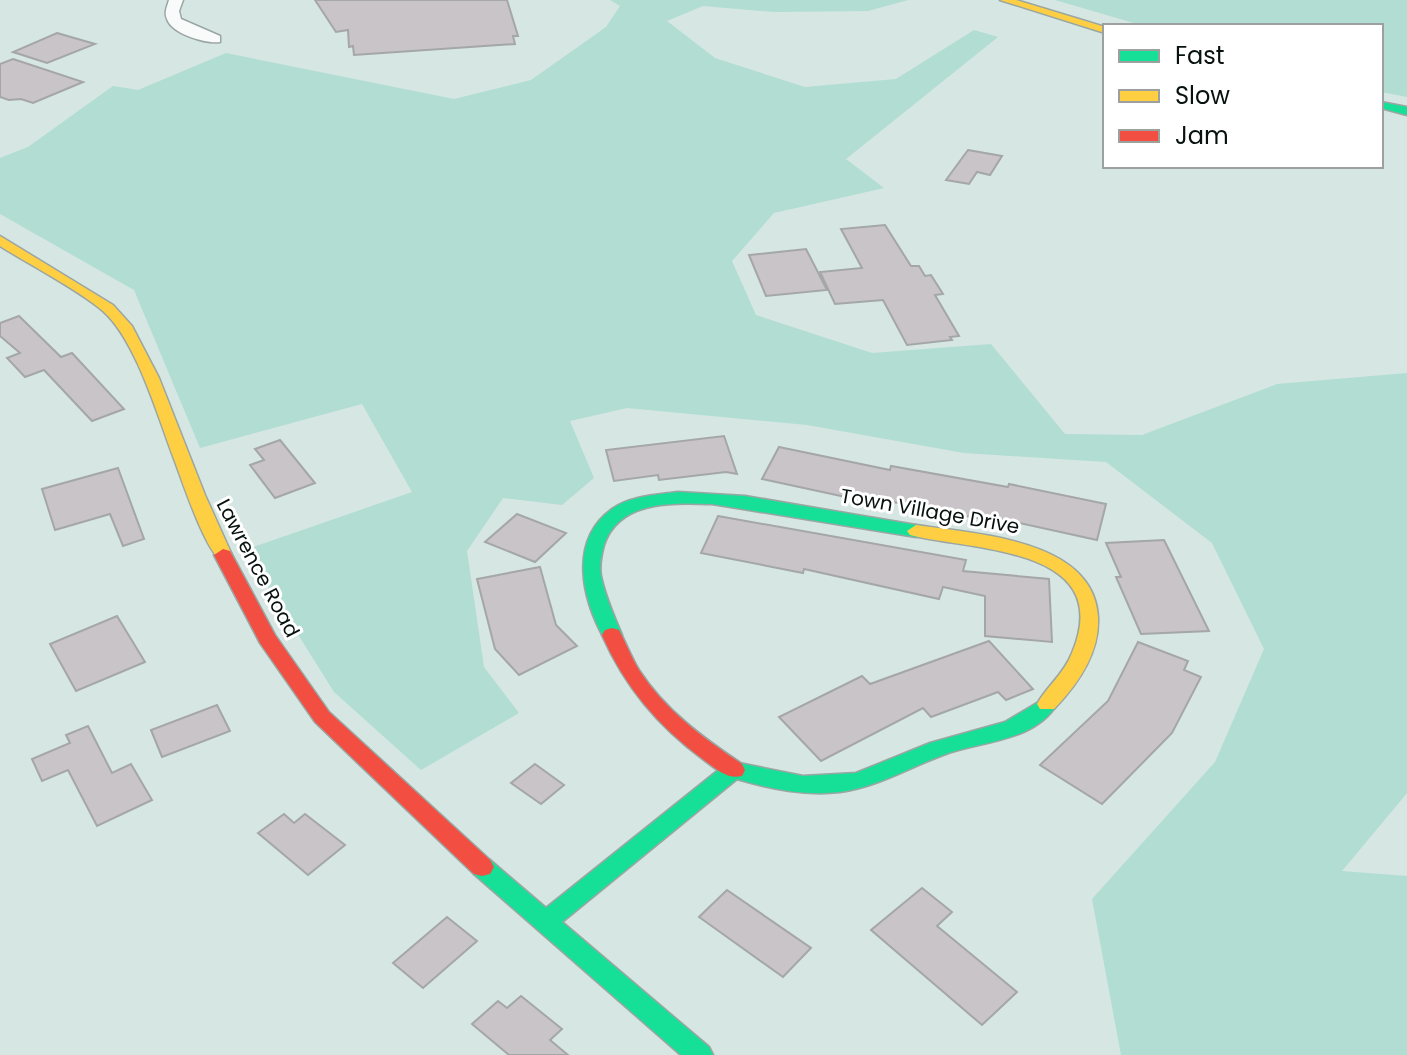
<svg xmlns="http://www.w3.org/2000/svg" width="1407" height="1055" viewBox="0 0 1407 1055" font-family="Poppins,sans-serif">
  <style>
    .green { fill: #b1ddd3 }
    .building { fill: #c9c4c8; stroke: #a4a6a7; stroke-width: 2 }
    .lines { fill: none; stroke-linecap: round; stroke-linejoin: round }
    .street-casing { stroke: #9aa6a3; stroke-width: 3 }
    .fast-casing { stroke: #9aa6a3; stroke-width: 3 }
    .slow-casing { stroke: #9aa6a3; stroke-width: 3 }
    .jam-casing { stroke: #9aa6a3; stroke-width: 3 }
    .street { fill: #f9fbfb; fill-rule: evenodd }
    .fast { fill: #16e098; fill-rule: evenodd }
    .slow { fill: #ffcf43; fill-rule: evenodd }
    .jam { fill: #f24e42; fill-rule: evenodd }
    .labels { text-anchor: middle; stroke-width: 6; stroke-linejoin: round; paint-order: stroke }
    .street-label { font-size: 20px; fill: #07120f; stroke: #fff }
  </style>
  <rect width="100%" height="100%" fill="#d6e6e2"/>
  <!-- green -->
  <g class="green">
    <path d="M610 0H908L868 11 774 12 703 6 667 21 715 58 805 87 896 79 974 30 998 37 846 159 884 188 774 213 732 261 756 315 872 353 991 344 1065 434 1142 435 1277 384 1407 373V793L1342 871 1407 876V1055H1121L1092 899 1215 762 1264 649 1212 543 1106 462 964 453 807 425 627 408 570 421 594 478 562 505 503 498 467 551 484 667 519 713 421 770 334 692 245 550 412 492 362 404 200 448 134 290 0 214V158L28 147 113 86 138 90 226 53 454 99 531 80 606 27 620 6Z"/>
    <path d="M1055 0H1407V97L1381 92V26H1144Z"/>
  </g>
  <!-- building -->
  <g class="building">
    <path d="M315 0H507L518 36H513L515 44 354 55 353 46 349 47 348 30 336 32Z"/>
    <path d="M57 33 95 44 47 63 13 52Z"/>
    <path d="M13 59 83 82 33 103 21 99 9 100 0 97V64Z"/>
    <path d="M968 150 1002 156 990 175 977 172 969 184 946 180Z"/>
    <path d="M885 225 911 266H919L925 276 931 275 943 294 935 295 959 336 950 337 952 340 907 345 883 300 835 304 820 272 862 268 841 229Z"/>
    <path d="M806 249 827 290 766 296 749 255Z"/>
    <path d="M19 316 61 357 72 353 124 409 92 421 44 370 25 377 7 358 20 353 0 336V323Z"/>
    <path d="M724 436 737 474 726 472 659 480 658 475 614 481 606 450Z"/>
    <path d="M280 440 315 483 275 498 250 465 264 460 255 449Z"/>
    <path d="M779 447 890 470 891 466 1008 487 1009 484 1106 504 1097 540 978 514 977 518 856 495 855 499 762 479Z"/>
    <path d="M118 468 144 539 123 546 110 514 55 530 42 489Z"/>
    <path d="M517 514 566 533 535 562 485 542Z"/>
    <path d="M718 516 966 560 963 571 1049 579 1052 642 985 636V596L943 587 939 599 804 569 803 573 701 553Z"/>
    <path d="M1164 540 1209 631 1141 634 1116 577H1121L1106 543Z"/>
    <path d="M540 567 556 625 577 646 519 675 495 649 477 579Z"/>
    <path d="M117 616 145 662 76 691 50 644Z"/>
    <path d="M989 641 1033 689 1006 700 998 692 931 717 923 708 821 761 779 717 862 676 870 684Z"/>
    <path d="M1138 642 1188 661 1184 670 1201 677 1172 733 1102 804 1040 765 1108 701Z"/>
    <path d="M217 705 230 731 162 757 151 730Z"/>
    <path d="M88 726 112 773 131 764 152 800 97 826 68 770 42 781 32 759 70 743 66 735Z"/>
    <path d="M535 764 564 785 541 804 511 783Z"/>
    <path d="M284 814 294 823 305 814 345 845 308 875 258 833Z"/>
    <path d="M922 888 952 912 937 926 1017 992 982 1025 871 930Z"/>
    <path d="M727 890 811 948 783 977 699 917Z"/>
    <path d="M447 917 477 941 423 988 393 963Z"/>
    <path d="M521 996 562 1029 550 1040 568 1055H509L472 1024 498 1001 507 1008Z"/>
  </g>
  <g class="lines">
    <defs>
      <path id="street" d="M169 0H183L179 11 181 19 220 36V42C206 44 172 34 167 19 164 12 167 7 169 0Z"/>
      <g id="fast">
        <path d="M1381 102 1407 107V115L1381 108Z"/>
        <path d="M678 492 745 496 916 525 925 531 916 537 712 504C672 503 619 500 604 545 601 556 599 565 601 576 605 596 614 616 622 635L619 640H605C582 599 568 541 612 509 630 496 656 495 678 492Z"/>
        <path d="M1047 697 1054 699 1057 704C1035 742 979 741 943 755 908 768 877 787 840 792 805 796 771 789 737 779L562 922 709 1047 713 1055H681L474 874 470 867 474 860 482 858 490 860 546 908 726 764 734 762 803 776 856 773 930 743 1005 722Z"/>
      </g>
      <g id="slow">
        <path d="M1000 0H1016L1105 27V33Z"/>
        <path d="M0 236 113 305 132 326 159 378 205 495 232 555 230 559 223 561C207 557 181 477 174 459 158 417 136 340 103 311 77 289 30 265 0 246Z"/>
        <path d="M916 525C975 534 1094 539 1098 617 1100 653 1078 684 1054 709H1040L1037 704C1047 686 1064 674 1072 653 1117 546 972 551 910 535L907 531Z"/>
      </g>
      <g id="jam">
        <path d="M223 549 230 551 275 635 329 712 490 860 494 867 490 874 482 876 474 874 315 722 260 643 214 555Z"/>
        <path d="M612 628 619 630C626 643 631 657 639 670 665 710 703 738 742 764L745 770 742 776C727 780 715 768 704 760 658 726 625 687 602 635L605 630Z"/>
      </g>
    </defs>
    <!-- street casing -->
    <use href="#street" class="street-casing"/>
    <!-- fast casing -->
    <use href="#fast" class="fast-casing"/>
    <!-- slow casing -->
    <use href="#slow" class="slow-casing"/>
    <!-- jam casing -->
    <use href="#jam" class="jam-casing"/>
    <!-- street -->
    <use href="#street" class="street"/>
    <!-- fast -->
    <use href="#fast" class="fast"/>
    <!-- slow -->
    <use href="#slow" class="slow"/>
    <!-- jam -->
    <use href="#jam" class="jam"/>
  </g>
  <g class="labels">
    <!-- street labels -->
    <g class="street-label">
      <text transform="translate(930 511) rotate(10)" y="7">Town Village Drive</text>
      <text transform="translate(258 568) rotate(62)" y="7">Lawrence Road</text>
    </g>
  </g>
  <!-- legend -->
  <rect x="1103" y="24" width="280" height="144" fill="#ffffff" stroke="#9ca09f" stroke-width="2"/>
  <rect x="1119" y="50" width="40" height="12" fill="#16e098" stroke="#9ca09f" stroke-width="2"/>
  <text x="1175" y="64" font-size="24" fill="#07120f">Fast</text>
  <rect x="1119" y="90" width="40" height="12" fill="#ffcf43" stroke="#9ca09f" stroke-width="2"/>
  <text x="1175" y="104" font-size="24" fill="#07120f">Slow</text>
  <rect x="1119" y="130" width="40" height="12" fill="#f24e42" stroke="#9ca09f" stroke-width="2"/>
  <text x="1175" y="144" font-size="24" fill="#07120f">Jam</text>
</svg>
